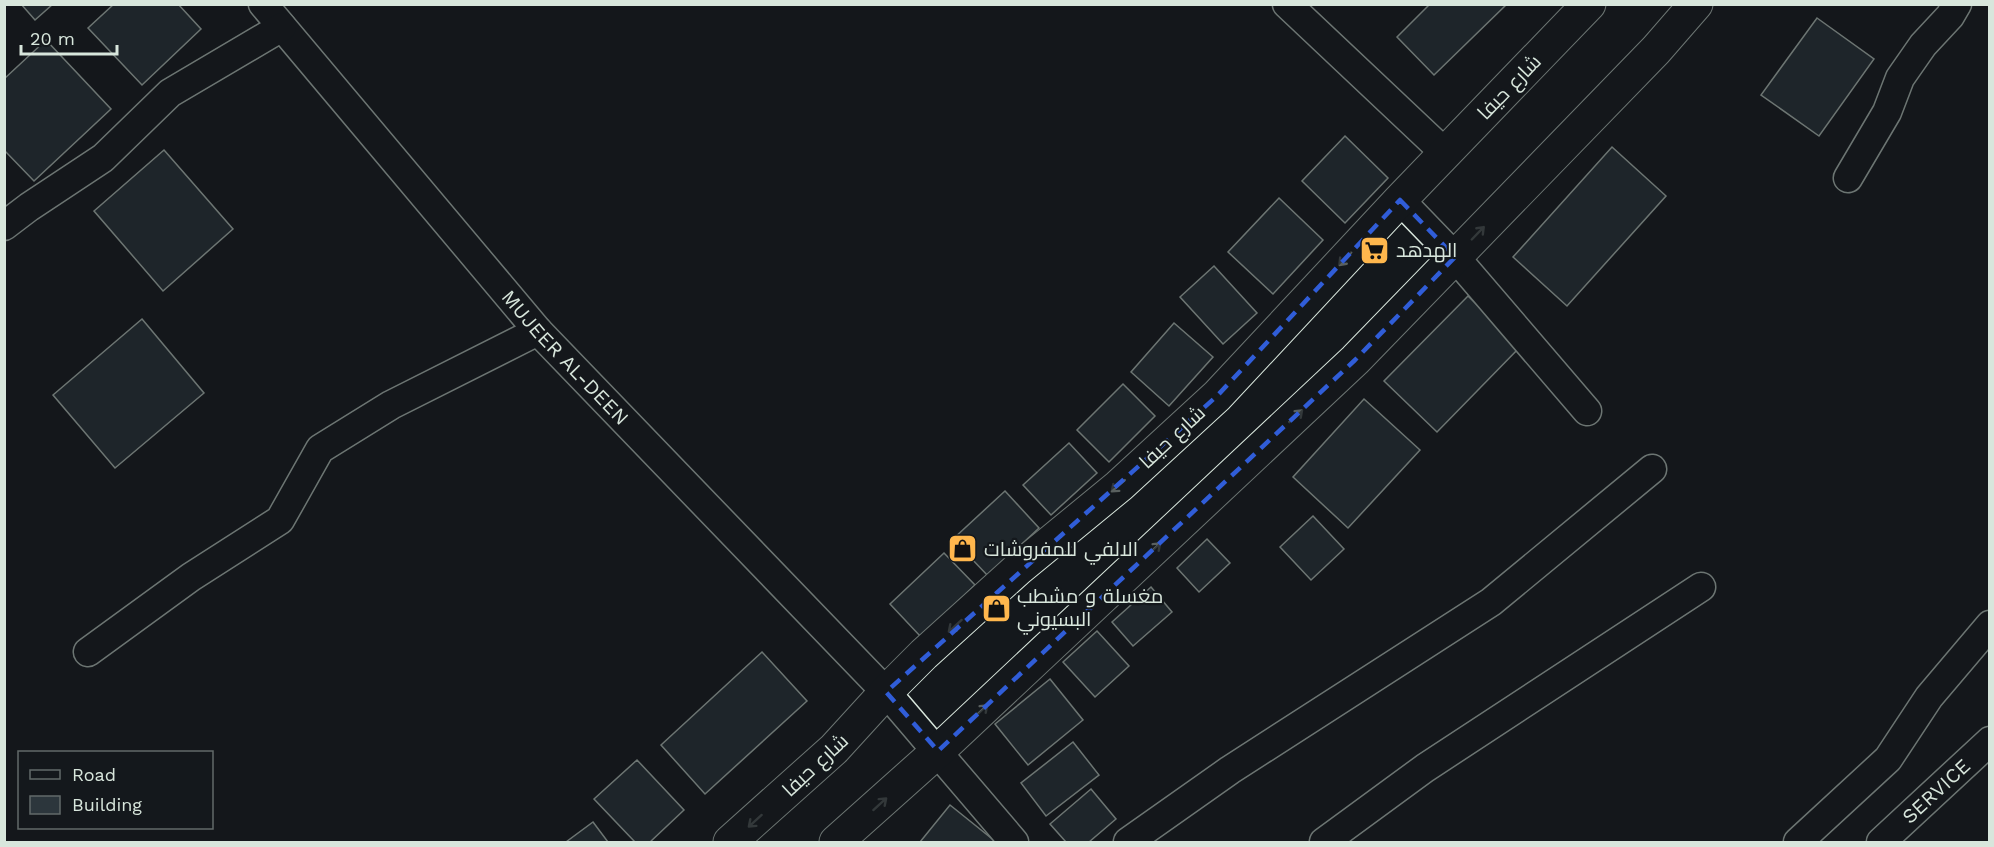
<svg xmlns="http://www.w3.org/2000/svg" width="1994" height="847" viewBox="0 0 1994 847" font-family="'Work Sans',Cairo,sans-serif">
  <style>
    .building { fill: #2c363c; stroke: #d8e6dc; stroke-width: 1.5 }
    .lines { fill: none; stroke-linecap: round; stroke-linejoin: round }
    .street-casing { stroke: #d8e6dc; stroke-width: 31 }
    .secondary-casing { stroke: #d8e6dc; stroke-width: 35 }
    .street { stroke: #14181c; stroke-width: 28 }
    .secondary { stroke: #14181c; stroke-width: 33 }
    .oneway { stroke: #59605f }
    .marked { fill: none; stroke: #305dd8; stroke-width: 4.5; stroke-dasharray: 12 8; stroke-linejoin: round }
    .labels { text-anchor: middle; stroke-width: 4.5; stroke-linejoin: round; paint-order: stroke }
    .street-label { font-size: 20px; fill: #d8e6dc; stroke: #14181c }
    .poi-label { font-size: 20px; fill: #d8e6dc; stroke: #14181c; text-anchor: start }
  </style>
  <rect width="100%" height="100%" fill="#14181c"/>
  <!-- building -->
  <g class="building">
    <path d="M21 4H53L35 20Z"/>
    <path d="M114 4H178L201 29 142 85 88 28Z"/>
    <path d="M1430 4H1507L1434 75 1397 37Z"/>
    <path d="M1817 18 1874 59 1819 136 1761 95Z"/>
    <path d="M46 40 111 109 34 181 4 150V79Z"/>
    <path d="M1345 136 1388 178 1345 223 1302 181Z"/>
    <path d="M1612 147 1666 196 1567 306 1513 257Z"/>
    <path d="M164 150 233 229 163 291 94 211Z"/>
    <path d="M1279 198 1323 240 1273 294 1228 252Z"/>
    <path d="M1214 266 1257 313 1223 344 1180 297Z"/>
    <path d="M1468 296 1520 347 1437 432 1384 381Z"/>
    <path d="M142 319 204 393 115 468 53 395Z"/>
    <path d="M1174 323 1213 357 1169 406 1131 372Z"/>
    <path d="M1123 384 1155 416 1109 462 1077 430Z"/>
    <path d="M1364 399 1420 450 1348 528 1293 477Z"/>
    <path d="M1069 443 1097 473 1051 515 1023 485Z"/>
    <path d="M1005 491 1039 528 988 576 953 539Z"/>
    <path d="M1313 516 1344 549 1311 580 1280 547Z"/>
    <path d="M1207 539 1230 563 1199 592 1177 568Z"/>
    <path d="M944 553 975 585 921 637 890 604Z"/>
    <path d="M1151 587 1172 612 1133 646 1112 622Z"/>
    <path d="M1097 631 1129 666 1095 697 1063 662Z"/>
    <path d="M762 652 807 701 705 794 661 745Z"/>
    <path d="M1050 679 1083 720 1028 765 995 724Z"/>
    <path d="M1073 742 1099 775 1046 816 1021 783Z"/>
    <path d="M637 760 684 810 650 842H635L594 799Z"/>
    <path d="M1091 789 1116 819 1089 842H1066L1050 824Z"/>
    <path d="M950 805 996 842H920Z"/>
    <path d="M593 822 608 842H566Z"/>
  </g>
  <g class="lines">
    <defs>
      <g id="street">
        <path id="s1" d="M263 4 538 331 886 692 1014 842"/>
        <path d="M1287 4 1445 153"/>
        <path d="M1848 178 1887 112 1900 78 1923 45 1950 16 1957 4"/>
        <path d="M1400 200 1455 257 1587 411"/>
        <path d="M4 226 29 207 103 158 170 93 282 27"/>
        <path d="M88 652 191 577 280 520 320 449 391 405 538 331"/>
        <path d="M1128 842 1230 770 1491 602 1652 469"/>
        <path d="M1324 842 1425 768 1701 587"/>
        <path d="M1798 842 1888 759 1929 697 1990 625"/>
        <path id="s2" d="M1881 842 1990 741"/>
      </g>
      <g id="secondary">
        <path d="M730 842 834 749 886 692 924 654 1018 569 1119 486 1217 396 1400 200 1589 4"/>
        <path d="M836 842 938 751 1355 360 1656 50 1696 4"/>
      </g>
    </defs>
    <!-- street casing -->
    <use href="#street" class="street-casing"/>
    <!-- secondary casing -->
    <use href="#secondary" class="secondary-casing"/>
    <!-- street -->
    <use href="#street" class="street"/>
    <!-- secondary -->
    <use href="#secondary" class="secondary"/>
  </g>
  <!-- one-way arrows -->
  <defs><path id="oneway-shaft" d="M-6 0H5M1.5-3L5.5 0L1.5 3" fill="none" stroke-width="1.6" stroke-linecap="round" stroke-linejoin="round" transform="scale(1.5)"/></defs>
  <g class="oneway">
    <use href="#oneway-shaft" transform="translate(1478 233) rotate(-46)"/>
    <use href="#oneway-shaft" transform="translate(1345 259) rotate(133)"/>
    <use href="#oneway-shaft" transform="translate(1296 416) rotate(-43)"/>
    <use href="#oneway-shaft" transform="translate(1118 486) rotate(139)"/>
    <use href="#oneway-shaft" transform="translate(1154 549) rotate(-43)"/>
    <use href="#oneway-shaft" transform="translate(955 626) rotate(138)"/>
    <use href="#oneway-shaft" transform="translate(981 711) rotate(-43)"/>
    <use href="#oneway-shaft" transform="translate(880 804) rotate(-42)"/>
    <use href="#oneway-shaft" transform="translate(755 821) rotate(138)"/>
  </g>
  <!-- marked area -->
  <path d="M0 0H1994V847H0ZM1400 200 1455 257 1355 360 938 751 886 692 1217 396Z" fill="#14181c" fill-opacity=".55" fill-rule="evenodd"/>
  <path class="marked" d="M1400 200 1455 257 1355 360 938 751 886 692 1217 396Z"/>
  <!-- icons -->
  <defs>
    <symbol id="supermarket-square" viewBox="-11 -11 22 22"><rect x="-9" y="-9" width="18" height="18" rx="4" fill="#ffb74d" stroke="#14181c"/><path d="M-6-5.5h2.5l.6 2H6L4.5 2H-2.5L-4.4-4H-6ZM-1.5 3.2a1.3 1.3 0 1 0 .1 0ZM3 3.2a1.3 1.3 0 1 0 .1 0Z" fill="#111"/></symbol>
    <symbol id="shop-square" viewBox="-11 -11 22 22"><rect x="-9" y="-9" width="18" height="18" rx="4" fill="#ffb74d" stroke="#14181c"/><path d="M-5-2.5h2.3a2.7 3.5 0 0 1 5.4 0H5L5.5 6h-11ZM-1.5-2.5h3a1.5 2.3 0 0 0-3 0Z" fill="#111"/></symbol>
  </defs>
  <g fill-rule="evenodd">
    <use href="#supermarket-square" x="1358" y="234" width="33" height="33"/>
    <use href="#shop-square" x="946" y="532" width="33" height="33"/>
    <use href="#shop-square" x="980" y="592" width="33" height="33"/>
  </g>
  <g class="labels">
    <!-- street labels -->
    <g class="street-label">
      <text transform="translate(1509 87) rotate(-46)" y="7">شارع حيفا</text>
      <text dy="7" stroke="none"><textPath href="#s1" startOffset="465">MUJEER AL-DEEN</textPath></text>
      <text transform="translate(1172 437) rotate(-43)" y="7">شارع حيفا</text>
      <text transform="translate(815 765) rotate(-43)" y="7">شارع حيفا</text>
      <text dy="7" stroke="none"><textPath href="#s2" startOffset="75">SERVICE</textPath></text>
    </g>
    <!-- poi labels -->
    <g class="poi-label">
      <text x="1396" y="257">الهدهد</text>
      <text x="984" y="556">الالفي للمفروشات</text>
      <text x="1017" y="603">مغسلة و مشطب<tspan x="1017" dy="23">البسيوني</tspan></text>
    </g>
  </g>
  <!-- border -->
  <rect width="1994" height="847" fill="none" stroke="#d8e6dc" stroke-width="12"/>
  <!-- legend -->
  <rect x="18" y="751" width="195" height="78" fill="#14181c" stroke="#626a69" stroke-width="1.5"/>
  <rect x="30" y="770" width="30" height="9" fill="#14181c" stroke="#626a69" stroke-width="1.5"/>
  <text x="72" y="781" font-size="18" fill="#d8e6dc">Road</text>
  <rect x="30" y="796" width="30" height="18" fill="#2c363c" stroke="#626a69" stroke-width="1.5"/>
  <text x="72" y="811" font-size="18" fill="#d8e6dc">Building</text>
  <!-- scale -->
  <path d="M21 45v9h96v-9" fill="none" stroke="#d8e6dc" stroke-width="3"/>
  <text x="30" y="45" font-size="18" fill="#d8e6dc" stroke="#14181c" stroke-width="4.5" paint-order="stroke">20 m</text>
</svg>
